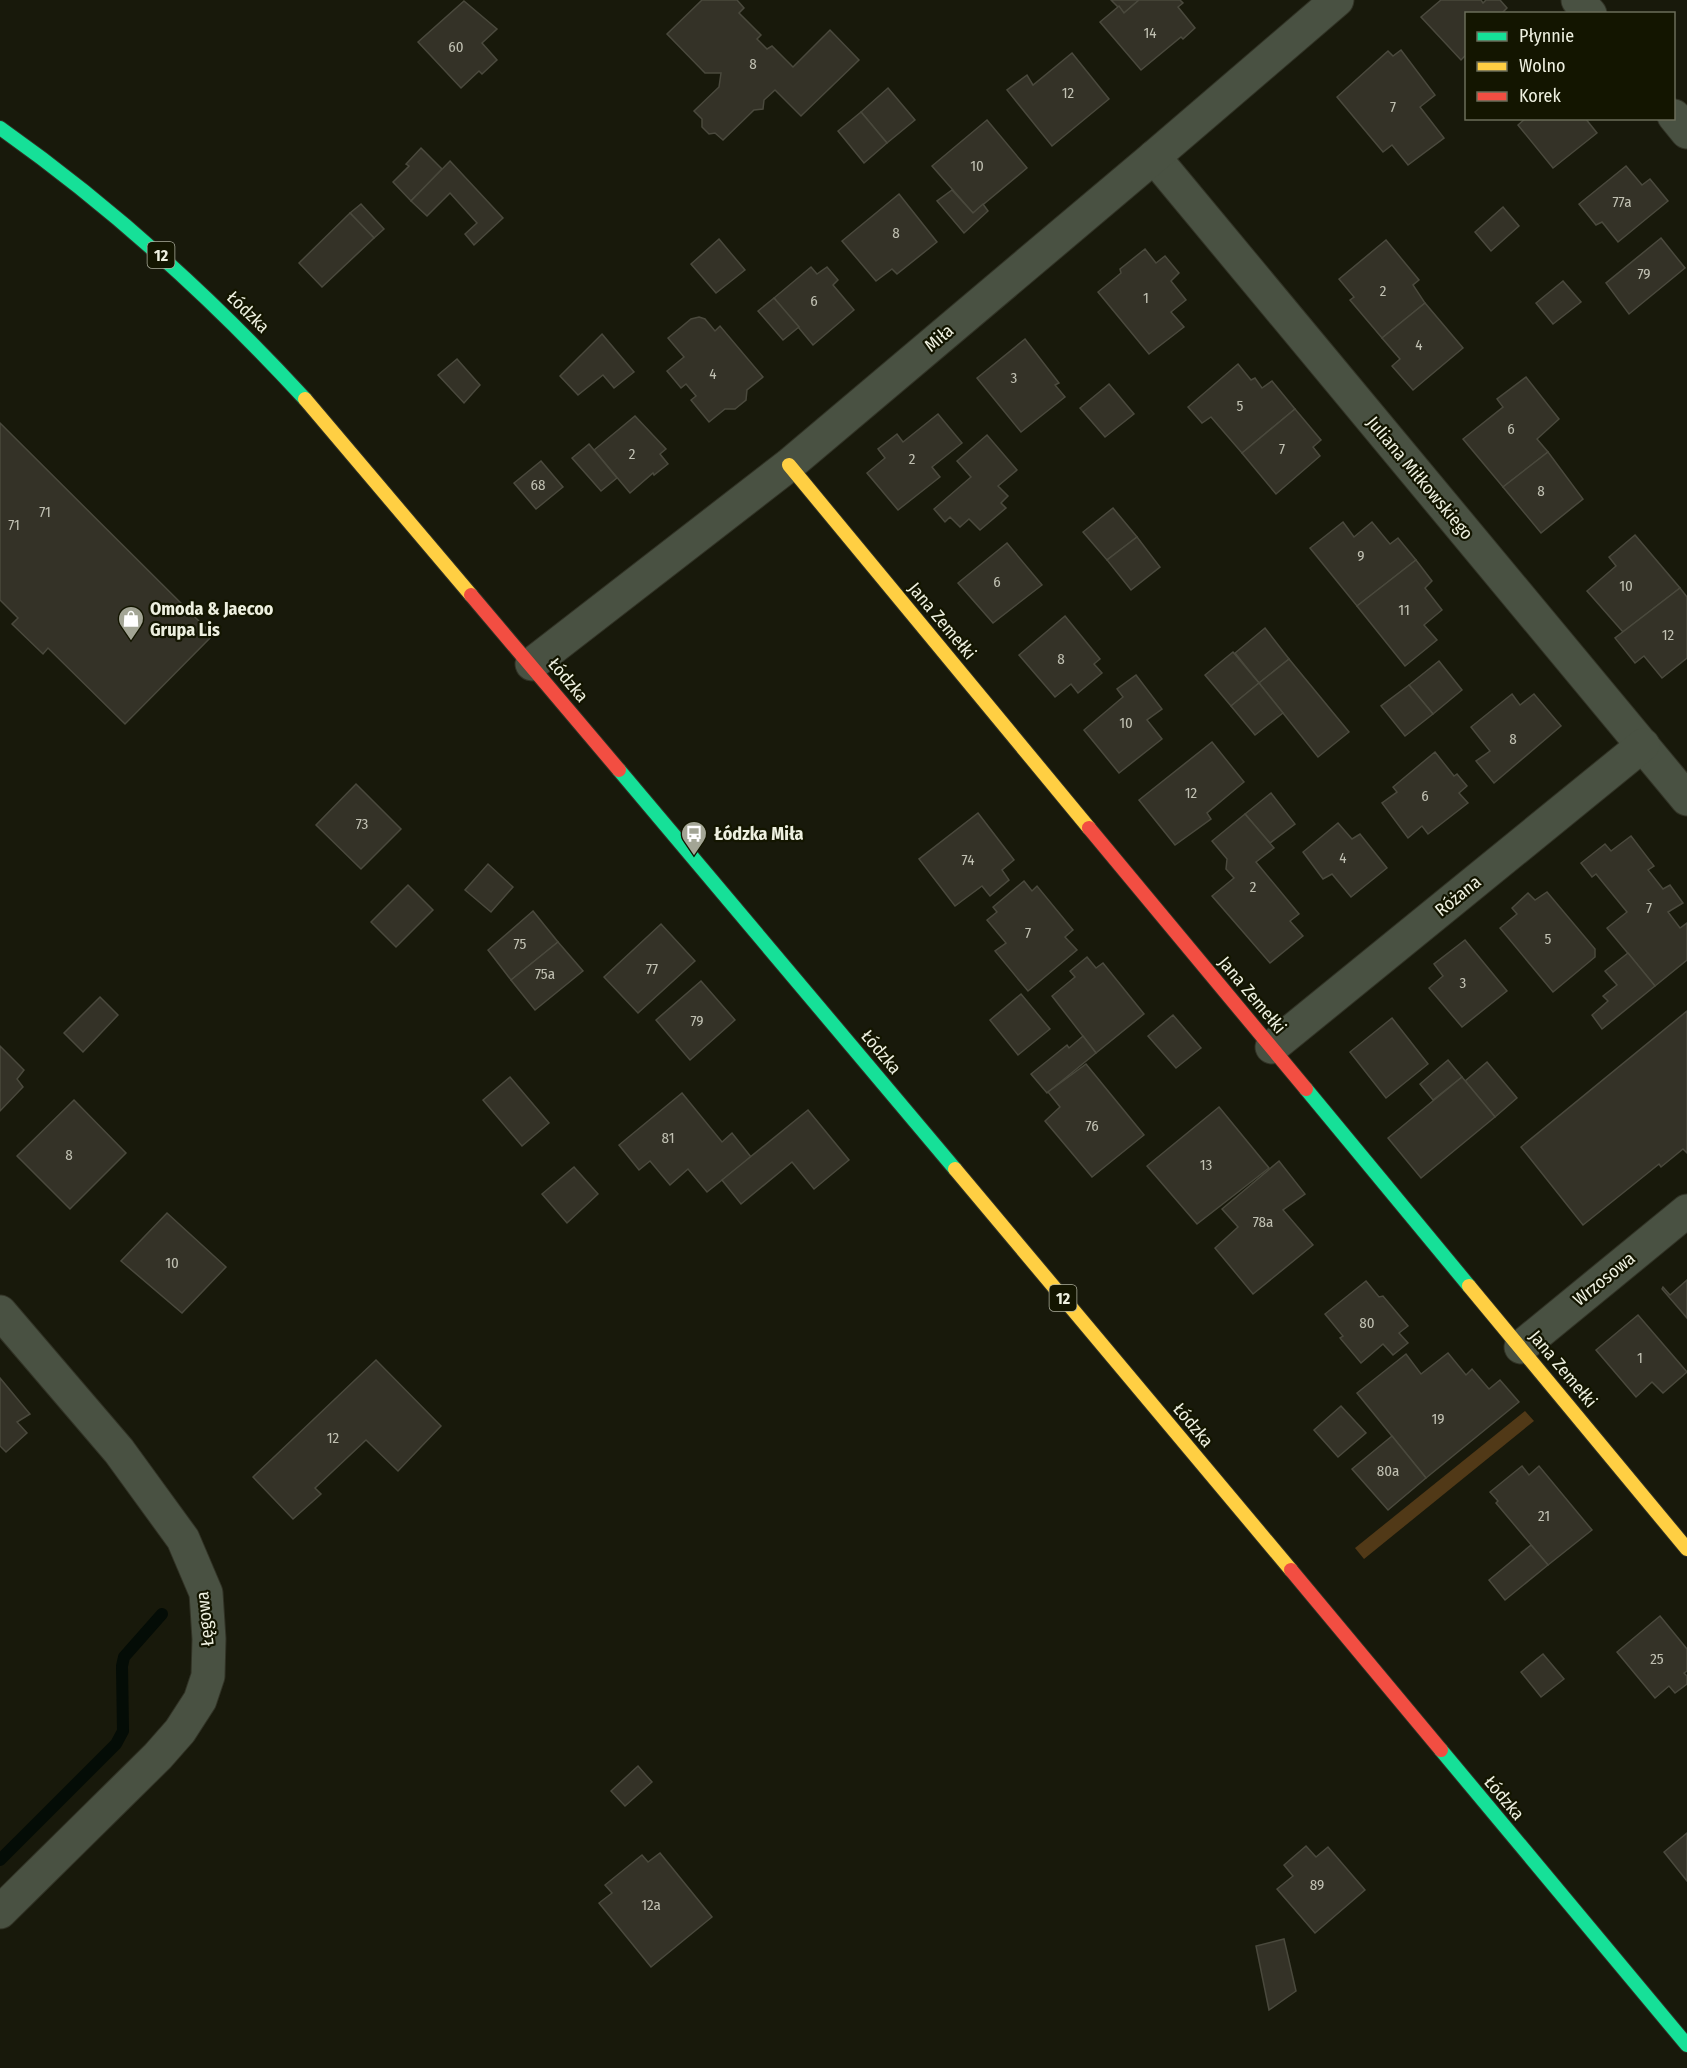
<svg xmlns="http://www.w3.org/2000/svg" width="1687" height="2068" viewBox="0 0 1687 2068" font-family="'Fira Sans Condensed',sans-serif">
  <style>
    .green { fill: #513917 }
    .lines { fill: none; stroke-linecap: round; stroke-linejoin: round }
    .stream { stroke: #040c06; stroke-width: 12 }
    .building { fill: #343227; stroke: #4a493d; stroke-width: 1.5 }
    .street-casing { stroke: #313225; stroke-width: 35 }
    .fast-casing { stroke: #313225; stroke-width: 16 }
    .slow-casing { stroke: #313225; stroke-width: 16 }
    .jam-casing { stroke: #313225; stroke-width: 16 }
    .street { stroke: #495142; stroke-width: 33 }
    .fast { stroke: #16e098; stroke-width: 14 }
    .slow { stroke: #ffcf43; stroke-width: 14 }
    .jam { stroke: #f24e42; stroke-width: 14 }
    .labels { text-anchor: middle; stroke-width: 4.5; stroke-linejoin: round; paint-order: stroke }
    .number-label { font-size: 15px; fill: #c0c0b2 }
    .shield { fill: #131500; stroke: #acae9d; stroke-width: 1.5 }
    .shield-label { font-size: 16px; font-weight: bold; fill: #eef0e0 }
    .street-label { font-size: 18px; fill: #eef0e0; stroke: #131500 }
    .poi-label { font-size: 18px; font-weight: bold; fill: #eef0e0; stroke: #131500; text-anchor: start }
  </style>
  <rect width="100%" height="100%" fill="#18190b"/>
  <!-- green -->
  <path class="green" d="M1525 1411 1534 1421 1364 1559 1355 1548Z"/>
  <g class="lines">
    <!-- stream -->
    <path class="stream" d="M0 1860 116 1744 123 1731 122 1666 124 1657 162 1614"/>
  </g>
  <!-- building -->
  <g class="building">
    <path d="M702 0H737L744 8 739 13 761 35 757 39 767 49 772 46 793 67 830 30 859 60 801 116 775 90 764 100 763 109 754 110 723 140 715 133 709 134 702 127V119L694 111 719 87 721 73H705L667 34Z"/>
    <path d="M1111 0H1139L1124 13Z"/>
    <path d="M1139 0H1180L1183 3 1178 7 1195 28 1183 39 1181 37 1141 70 1100 22 1119 6 1124 13Z"/>
    <path d="M1441 0H1481L1483 3 1486 0H1500L1507 8 1501 14H1466V55L1461 60 1421 17Z"/>
    <path d="M464 1 497 29 482 43 497 60 482 74 479 71 461 88 418 42Z"/>
    <path d="M1401 50 1435 95 1420 107 1444 138 1408 165 1392 145 1383 152 1337 97 1388 51 1393 56Z"/>
    <path d="M1072 53 1109 99 1052 146 1007 90 1027 75 1033 85Z"/>
    <path d="M888 88 915 120 887 143 861 112Z"/>
    <path d="M861 112 887 143 864 163 838 131Z"/>
    <path d="M1526 118H1585L1597 133 1553 168 1518 125Z"/>
    <path d="M987 120 1027 168 973 213 932 166Z"/>
    <path d="M421 148 442 169 411 201 393 182 409 166 406 164Z"/>
    <path d="M450 161 503 218 474 245 465 234 477 223 450 193 427 216 411 201Z"/>
    <path d="M1626 166 1642 185 1650 179 1668 201 1618 242 1602 222 1596 225 1579 204Z"/>
    <path d="M952 190 973 213 983 204 988 211 964 233 937 201Z"/>
    <path d="M899 194 937 242 897 274 892 269 876 281 842 241Z"/>
    <path d="M361 204 384 229 374 238 350 213Z"/>
    <path d="M1503 207 1519 226 1491 251 1475 232Z"/>
    <path d="M350 213 374 238 322 287 299 263Z"/>
    <path d="M1661 238 1685 268 1629 314 1606 283Z"/>
    <path d="M719 239 745 270 716 293 691 264Z"/>
    <path d="M1386 240 1419 280 1413 285 1425 303 1382 338 1350 300 1354 297 1339 279Z"/>
    <path d="M1145 249 1156 263 1165 256 1179 273 1171 281 1186 300 1171 312 1184 327 1149 354 1098 292 1121 273 1120 269Z"/>
    <path d="M811 267 817 274 827 267 838 280 833 285 854 310 813 345 774 298Z"/>
    <path d="M1563 281 1581 302 1553 324 1536 303Z"/>
    <path d="M774 298 799 327 783 340 758 311Z"/>
    <path d="M1425 303 1463 348 1413 390 1392 366 1400 359 1382 338Z"/>
    <path d="M699 317 705 319 715 331 720 326 763 377 747 390 746 400 735 409H725L709 422 691 400 696 396 686 384 681 388 667 371 684 357 668 338 691 319Z"/>
    <path d="M602 334 634 372 614 388 603 375 578 395 560 376Z"/>
    <path d="M1025 339 1059 383 1055 385 1065 397 1021 432 977 378Z"/>
    <path d="M457 359 480 385 464 403 438 375Z"/>
    <path d="M1238 364 1251 380 1255 378 1262 388 1272 381 1295 409 1242 453 1211 417 1202 423 1188 407Z"/>
    <path d="M1526 377 1559 419 1537 439 1548 452 1503 487 1463 439 1503 407 1497 399Z"/>
    <path d="M1109 384 1134 414 1105 437 1080 408Z"/>
    <path d="M1295 409 1321 440 1313 447 1320 456 1276 494 1242 453Z"/>
    <path d="M938 414 962 443 932 467 940 477 898 510 867 473 885 458 878 449 897 434 903 442Z"/>
    <path d="M635 416 666 449 660 454 668 464 654 475 653 473 630 493 594 450Z"/>
    <path d="M0 423 213 635 125 724 48 648 43 654 12 624 18 618 0 600Z"/>
    <path d="M987 435 1017 470 998 486 1008 496 1001 503 1006 508 980 530 969 519 960 527 950 517 945 522 934 509 971 477 957 461Z"/>
    <path d="M589 444 617 478 601 491 572 458Z"/>
    <path d="M1548 452 1583 499 1541 533 1503 487Z"/>
    <path d="M541 461 563 487 536 509 514 483Z"/>
    <path d="M1113 508 1137 537 1107 560 1083 532Z"/>
    <path d="M1343 522 1354 537 1372 522 1390 544 1398 538 1416 560 1357 606 1310 548Z"/>
    <path d="M1635 535 1680 588 1623 632 1587 591 1616 566 1609 557Z"/>
    <path d="M1137 537 1160 567 1131 590 1107 560Z"/>
    <path d="M1007 543 1042 585 993 623 958 583Z"/>
    <path d="M1416 560 1432 581 1425 588 1442 610 1424 625 1437 640 1405 666 1357 606Z"/>
    <path d="M1680 588 1687 597V658L1662 678 1644 656 1635 663 1615 638Z"/>
    <path d="M1065 616 1100 659 1094 664 1102 673 1078 693 1071 684 1055 697 1019 655Z"/>
    <path d="M1265 628 1289 659 1259 683 1235 653Z"/>
    <path d="M1233 652 1259 683 1231 706 1205 675Z"/>
    <path d="M1289 659 1349 732 1318 757 1259 683Z"/>
    <path d="M1439 661 1462 690 1433 714 1409 685Z"/>
    <path d="M1136 675 1162 709 1147 720 1162 739 1119 773 1084 730 1123 697 1117 689Z"/>
    <path d="M1259 683 1283 713 1255 735 1231 706Z"/>
    <path d="M1409 685 1433 714 1405 736 1381 706Z"/>
    <path d="M1512 694 1520 705 1534 694 1561 726 1494 783 1476 761 1490 751 1471 727Z"/>
    <path d="M1212 742 1244 782 1207 813 1211 819 1175 845 1139 800Z"/>
    <path d="M1435 752 1454 776 1457 774 1467 786 1459 793 1468 803 1428 834 1422 826 1408 838 1382 803 1397 792 1393 787Z"/>
    <path d="M356 784 401 829 361 869 316 825Z"/>
    <path d="M1271 793 1295 824 1270 843 1245 814Z"/>
    <path d="M978 813 1014 860 1002 870 1009 880 990 896 982 886 955 906 919 859Z"/>
    <path d="M1245 814 1274 848 1256 862 1299 914 1290 921 1303 936 1270 963 1212 896 1234 878 1226 869 1227 859 1212 841Z"/>
    <path d="M1338 823 1352 839 1360 834 1387 868 1351 897 1332 874 1323 879 1303 852Z"/>
    <path d="M1631 836 1654 866 1648 870 1663 889 1670 885 1683 903 1668 912 1680 928 1687 923V960L1655 986 1607 928 1627 912 1596 874 1592 877 1581 863 1605 844 1611 851Z"/>
    <path d="M488 864 513 887 491 912 465 890Z"/>
    <path d="M1024 881 1032 891 1037 886 1073 930 1065 937 1077 950 1028 991 995 951 1006 943 987 920 997 912 993 907Z"/>
    <path d="M408 885 433 910 396 947 371 922Z"/>
    <path d="M1547 892 1595 949V957L1553 992 1500 928 1517 914 1512 908 1528 893 1535 900Z"/>
    <path d="M533 911 558 942 511 980 488 950Z"/>
    <path d="M661 924 695 961 638 1013 604 977Z"/>
    <path d="M1465 940 1507 991 1462 1027 1429 988 1443 976 1434 964Z"/>
    <path d="M558 942 583 971 535 1010 511 980Z"/>
    <path d="M1628 953 1655 986 1602 1029 1592 1015 1608 1001 1603 996 1617 985 1605 971Z"/>
    <path d="M1087 957 1096 968 1103 963 1144 1014 1096 1053 1052 996 1075 977 1070 971Z"/>
    <path d="M701 981 735 1020 690 1060 656 1020Z"/>
    <path d="M1021 994 1050 1029 1018 1055 990 1020Z"/>
    <path d="M100 997 118 1015 83 1052 64 1033Z"/>
    <path d="M1687 1011V1153L1683 1149 1661 1167 1659 1164 1583 1225 1521 1147Z"/>
    <path d="M1173 1015 1201 1048 1176 1068 1148 1036Z"/>
    <path d="M1392 1018 1428 1064 1386 1098 1350 1052Z"/>
    <path d="M1083 1036 1096 1053 1047 1093 1031 1074 1067 1045 1069 1048Z"/>
    <path d="M0 1046 24 1070 17 1079 23 1087 0 1111Z"/>
    <path d="M1448 1060 1462 1077 1433 1100 1420 1084Z"/>
    <path d="M1487 1062 1517 1098 1495 1117 1465 1081Z"/>
    <path d="M1086 1064 1144 1135 1092 1177 1045 1121 1060 1107 1048 1092Z"/>
    <path d="M510 1077 549 1123 522 1146 483 1100Z"/>
    <path d="M1462 1077 1495 1117 1421 1178 1388 1138Z"/>
    <path d="M682 1093 722 1142 732 1133 751 1157 707 1192 688 1169 670 1185 650 1161 639 1170 619 1145Z"/>
    <path d="M74 1100 126 1153 70 1209 17 1156Z"/>
    <path d="M1219 1107 1269 1168 1197 1224 1147 1166Z"/>
    <path d="M808 1110 849 1160 814 1189 792 1162 741 1204 722 1180Z"/>
    <path d="M1279 1161 1305 1194 1283 1210 1313 1245 1253 1294 1215 1248 1238 1227 1222 1209Z"/>
    <path d="M574 1167 598 1194 567 1223 542 1194Z"/>
    <path d="M167 1213 226 1267 182 1313 121 1261Z"/>
    <path d="M1687 1280V1318L1662 1289 1663 1287 1670 1295Z"/>
    <path d="M1366 1281 1379 1297 1383 1296 1408 1326 1399 1333 1408 1343 1393 1355 1383 1344 1361 1363 1340 1338 1343 1336 1325 1314Z"/>
    <path d="M1638 1315 1687 1372 1663 1393 1652 1382 1636 1397 1596 1350Z"/>
    <path d="M1448 1353 1466 1375 1472 1369 1489 1389 1500 1380 1519 1402 1426 1478 1357 1393 1406 1354 1421 1374Z"/>
    <path d="M376 1360 441 1426 398 1471 366 1440 315 1488 321 1494 293 1519 253 1477Z"/>
    <path d="M0 1378 30 1414 17 1422 27 1433 6 1452 0 1446Z"/>
    <path d="M1341 1406 1366 1433 1338 1457 1314 1430Z"/>
    <path d="M1392 1436 1426 1478 1388 1510 1352 1469Z"/>
    <path d="M1522 1466 1529 1475 1539 1466 1592 1530 1548 1565 1496 1503 1498 1501 1490 1492Z"/>
    <path d="M1531 1545 1548 1565 1505 1600 1489 1580Z"/>
    <path d="M1660 1616 1687 1649V1671L1684 1673 1687 1676V1684L1675 1693 1669 1686 1655 1698 1617 1652Z"/>
    <path d="M1543 1654 1564 1679 1541 1697 1521 1672Z"/>
    <path d="M638 1766 652 1782 625 1806 611 1791Z"/>
    <path d="M1687 1833V1881L1664 1852Z"/>
    <path d="M1306 1846 1316 1857 1328 1847 1365 1890 1315 1933 1277 1889 1293 1876 1284 1865Z"/>
    <path d="M660 1853 712 1917 651 1967 599 1903 612 1893 605 1885 642 1855 648 1862Z"/>
    <path d="M1284 1939 1296 1991 1269 2010 1256 1946Z"/>
  </g>
  <g class="lines">
    <defs>
      <g id="street">
        <path d="M1578 0 1590 14"/>
        <path d="M1674 116 1687 132"/>
        <path d="M1154 157 1687 799"/>
        <path d="M532 664 789 465 1154 157 1337 0"/>
        <path d="M1272 1047 1643 745"/>
        <path d="M0 1312 119 1451 183 1539 206 1593 209 1639 208 1676 200 1700 180 1731 158 1756 0 1912"/>
        <path d="M1521 1347 1687 1211"/>
      </g>
      <g id="fast">
        <path d="M0 128C112 207 212 298 305 399"/>
        <path d="M619 770 955 1169"/>
        <path d="M1306 1089 1469 1286"/>
        <path d="M1441 1750 1687 2045"/>
      </g>
      <g id="slow">
        <path d="M305 399 471 595"/>
        <path d="M789 465 1089 828"/>
        <path d="M955 1169 1291 1570"/>
        <path d="M1469 1286 1687 1549"/>
      </g>
      <g id="jam">
        <path d="M471 595 619 770"/>
        <path d="M1089 828 1306 1089"/>
        <path d="M1291 1570 1441 1750"/>
      </g>
    </defs>
    <!-- street casing -->
    <use href="#street" class="street-casing"/>
    <!-- fast casing -->
    <use href="#fast" class="fast-casing"/>
    <!-- slow casing -->
    <use href="#slow" class="slow-casing"/>
    <!-- jam casing -->
    <use href="#jam" class="jam-casing"/>
    <!-- street -->
    <use href="#street" class="street"/>
    <!-- fast -->
    <use href="#fast" class="fast"/>
    <!-- slow -->
    <use href="#slow" class="slow"/>
    <!-- jam -->
    <use href="#jam" class="jam"/>
  </g>
  <!-- icons -->
  <defs>
    <symbol id="shop-pin" viewBox="-11 -11 22 30"><path d="M0 17L-7.5 6A9.5 9.5 0 1 1 7.5 6Z" fill="#a3a595" stroke="#131500"/><path d="M-5-2.5h2.3a2.7 3.5 0 0 1 5.4 0H5L5.5 6h-11ZM-1.5-2.5h3a1.5 2.3 0 0 0-3 0Z" fill="#fff"/></symbol>
    <symbol id="bus-pin" viewBox="-11 -11 22 30"><path d="M0 17L-7.5 6A9.5 9.5 0 1 1 7.5 6Z" fill="#a3a595" stroke="#131500"/><path d="M-5-6H5V4H4V6H2V4H-2V6H-4V4H-5ZM-3.5-4V0h7V-4ZM-3.5 1.2v1.5H-2V1.2ZM2 1.2v1.5H3.5V1.2Z" fill="#fff"/></symbol>
  </defs>
  <g fill-rule="evenodd">
    <use href="#shop-pin" x="116" y="604" width="30" height="40"/>
    <use href="#bus-pin" x="679" y="819" width="30" height="40"/>
  </g>
  <g class="labels">
    <!-- number labels -->
    <g class="number-label">
      <text x="1150" y="38">14</text>
      <text x="456" y="52">60</text>
      <text x="753" y="69">8</text>
      <text x="1068" y="98">12</text>
      <text x="1393" y="112">7</text>
      <text x="977" y="171">10</text>
      <text x="1622" y="207">77a</text>
      <text x="896" y="238">8</text>
      <text x="1644" y="279">79</text>
      <text x="1383" y="296">2</text>
      <text x="1146" y="303">1</text>
      <text x="814" y="306">6</text>
      <text x="1419" y="350">4</text>
      <text x="713" y="379">4</text>
      <text x="1014" y="383">3</text>
      <text x="1240" y="411">5</text>
      <text x="1511" y="434">6</text>
      <text x="1282" y="454">7</text>
      <text x="632" y="459">2</text>
      <text x="912" y="464">2</text>
      <text x="538" y="490">68</text>
      <text x="1541" y="496">8</text>
      <text x="45" y="517">71</text>
      <text x="14" y="530">71</text>
      <text x="1361" y="561">9</text>
      <text x="997" y="587">6</text>
      <text x="1626" y="591">10</text>
      <text x="1404" y="615">11</text>
      <text x="1668" y="640">12</text>
      <text x="1061" y="664">8</text>
      <text x="1126" y="728">10</text>
      <text x="1513" y="744">8</text>
      <text x="1191" y="798">12</text>
      <text x="1425" y="801">6</text>
      <text x="362" y="829">73</text>
      <text x="1343" y="863">4</text>
      <text x="968" y="865">74</text>
      <text x="1253" y="892">2</text>
      <text x="1649" y="913">7</text>
      <text x="1028" y="938">7</text>
      <text x="1548" y="944">5</text>
      <text x="520" y="949">75</text>
      <text x="652" y="974">77</text>
      <text x="545" y="979">75a</text>
      <text x="1463" y="988">3</text>
      <text x="697" y="1026">79</text>
      <text x="1092" y="1131">76</text>
      <text x="668" y="1143">81</text>
      <text x="69" y="1160">8</text>
      <text x="1206" y="1170">13</text>
      <text x="1263" y="1227">78a</text>
      <text x="172" y="1268">10</text>
      <text x="1367" y="1328">80</text>
      <text x="1640" y="1363">1</text>
      <text x="1438" y="1424">19</text>
      <text x="333" y="1443">12</text>
      <text x="1388" y="1476">80a</text>
      <text x="1544" y="1521">21</text>
      <text x="1657" y="1664">25</text>
      <text x="1317" y="1890">89</text>
      <text x="651" y="1910">12a</text>
    </g>
    <!-- shield labels -->
    <g class="shield">
      <rect x="147.5" y="242" width="27" height="26" rx="4.5"/>
      <rect x="1049.5" y="1285" width="27" height="26" rx="4.5"/>
    </g>
    <g class="shield-label">
      <text x="161" y="261">12</text>
      <text x="1063" y="1304">12</text>
    </g>
    <!-- street labels -->
    <g class="street-label">
      <text transform="translate(248 312) rotate(44)" y="6">Łódzka</text>
      <text transform="translate(939 338) rotate(-40)" y="6">Miła</text>
      <text transform="translate(1420 478) rotate(50)" y="6">Juliana Miłkowskiego</text>
      <text transform="translate(942 621) rotate(50)" y="6">Jana Zemełki</text>
      <text transform="translate(568 680) rotate(50)" y="6">Łódzka</text>
      <text transform="translate(1458 896) rotate(-39)" y="6">Różana</text>
      <text transform="translate(1252 995) rotate(50)" y="6">Jana Zemełki</text>
      <text transform="translate(881 1052) rotate(50)" y="6">Łódzka</text>
      <text transform="translate(1604 1279) rotate(-39)" y="6">Wrzosowa</text>
      <text transform="translate(1563 1369) rotate(50)" y="6">Jana Zemełki</text>
      <text transform="translate(1193 1425) rotate(50)" y="6">Łódzka</text>
      <text transform="translate(205 1619) rotate(-96)" y="6">Łęgowa</text>
      <text transform="translate(1504 1798) rotate(50)" y="6">Łódzka</text>
    </g>
    <!-- poi labels -->
    <g class="poi-label">
      <text x="150" y="615">Omoda &amp; Jaecoo<tspan x="150" dy="21">Grupa Lis</tspan></text>
      <text x="714" y="840">Łódzka Miła</text>
    </g>
  </g>
  <!-- legend -->
  <rect x="1465" y="12" width="210" height="108" fill="#131500" stroke="#6b6d5a" stroke-width="1.5"/>
  <rect x="1477" y="32" width="30" height="9" fill="#16e098" stroke="#6b6d5a" stroke-width="1.5"/>
  <text x="1519" y="42" font-size="18" fill="#eef0e0">Płynnie</text>
  <rect x="1477" y="62" width="30" height="9" fill="#ffcf43" stroke="#6b6d5a" stroke-width="1.5"/>
  <text x="1519" y="72" font-size="18" fill="#eef0e0">Wolno</text>
  <rect x="1477" y="92" width="30" height="9" fill="#f24e42" stroke="#6b6d5a" stroke-width="1.5"/>
  <text x="1519" y="102" font-size="18" fill="#eef0e0">Korek</text>
</svg>
